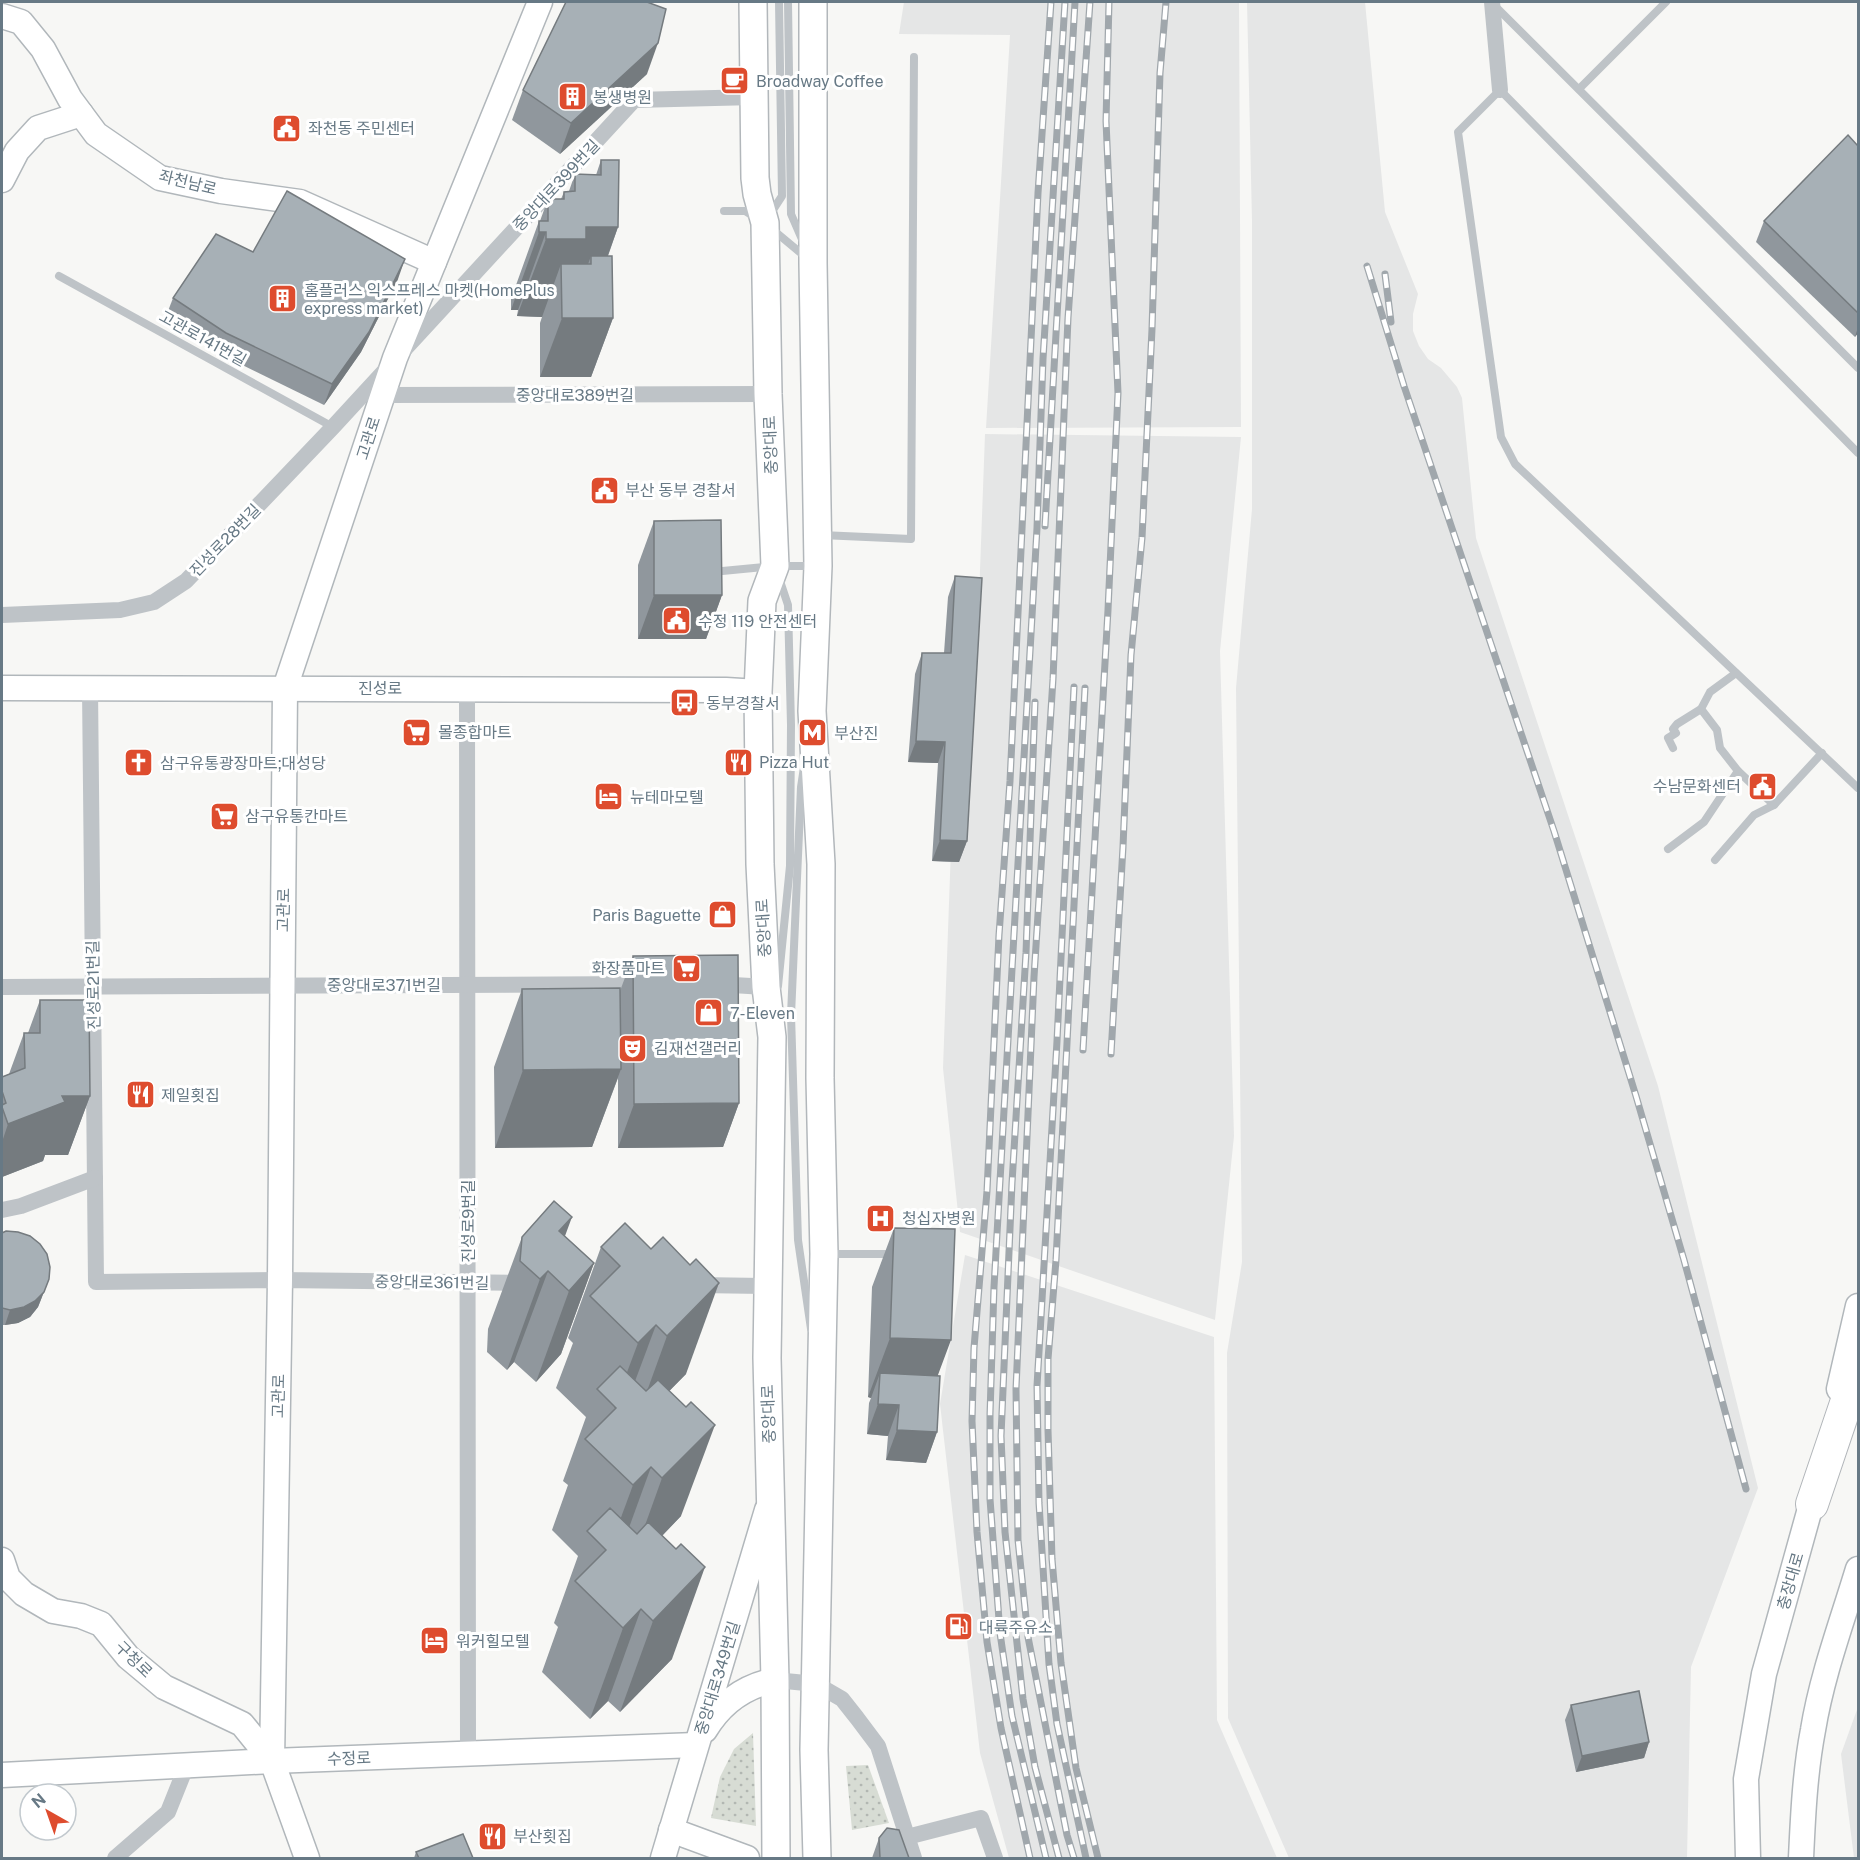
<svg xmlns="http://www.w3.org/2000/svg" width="1860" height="1860" viewBox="0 0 1860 1860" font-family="'Public Sans','Noto Sans KR',sans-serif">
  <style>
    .built { fill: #e5e6e6 }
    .green { fill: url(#green-dots) }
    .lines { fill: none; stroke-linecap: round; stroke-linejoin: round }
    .secondary-casing { stroke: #b1b7bb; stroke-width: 27 }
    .primary-casing { stroke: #b2b7bb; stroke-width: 30 }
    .highway-casing { stroke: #b2b6ba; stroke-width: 34 }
    .lane { stroke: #bec3c7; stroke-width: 8 }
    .street { stroke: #bec3c7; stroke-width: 16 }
    .secondary { stroke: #fff; stroke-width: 24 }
    .primary { stroke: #fff; stroke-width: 27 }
    .highway { stroke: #fff; stroke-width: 32 }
    .rail-casing { stroke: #a0a7ac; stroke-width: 7 }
    .rail { stroke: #fff; stroke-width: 4.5; stroke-dasharray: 14; stroke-linecap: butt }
    .wall { fill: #90979d }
    .shaded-wall { fill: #757b7f }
    .building { fill: #a7b0b6; stroke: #757b7f; stroke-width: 1.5 }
    .labels { text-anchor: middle; stroke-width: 6; stroke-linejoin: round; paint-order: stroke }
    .poi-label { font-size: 16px; fill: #677985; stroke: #fff; text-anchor: start }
    .street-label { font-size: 16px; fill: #677985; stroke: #fff }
  </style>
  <defs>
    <pattern id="green-dots" width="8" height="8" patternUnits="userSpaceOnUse" patternTransform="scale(1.5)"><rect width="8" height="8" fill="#d7dcd4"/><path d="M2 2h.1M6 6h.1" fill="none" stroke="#b2b7b2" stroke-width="1.8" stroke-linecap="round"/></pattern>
  </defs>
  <rect width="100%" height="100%" fill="#f7f7f5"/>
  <!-- built -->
  <g class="built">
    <path d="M904 2H1239L1241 427 986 428 1010 35 899 34Z"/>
    <path d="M1247 2H1365L1385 212 1418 294 1413 314V331L1419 346 1428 359 1441 368 1457 387 1462 398 1476 538 1658 1086 1758 1488 1691 1667 1687 1858H1289L1228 1718 1227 1353 1242 1262 1236 688 1252 509V221Z"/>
    <path d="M985 434 1241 437 1220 651 1234 1136 1215 1320 960 1232 943 1068 951 848 979 598Z"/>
    <path d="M965 1255 1214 1337 1217 1720 1277 1858H1009L980 1753 940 1404Z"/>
    <path d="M1858 1707V1858H1854L1841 1754Z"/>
  </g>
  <!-- green -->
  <g class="green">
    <path d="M753 1733 756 1826 711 1818 720 1777 734 1749Z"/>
    <path d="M868 1765 889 1823 852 1830 846 1766Z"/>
  </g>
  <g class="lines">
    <defs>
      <g id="secondary">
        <path d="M2 16 21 22 43 49 70 99 96 134 160 178 221 191 300 202 434 262"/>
        <path d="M2 180 17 151 38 128 81 114"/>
        <path d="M2 688 726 690 758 692"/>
        <path d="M1839 1389 1858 1306"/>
        <path d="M2 1560 8 1578 24 1594 53 1611 81 1616 101 1624 128 1657 164 1687 242 1724 272 1761"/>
        <path d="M705 1730C721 1703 745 1686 775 1680"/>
        <path d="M2 1775 272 1761 696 1745"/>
        <path d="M671 1830 747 1858"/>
        <path d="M307 1858 272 1761 280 1280 285 688 395 358 540 2"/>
        <path d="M663 1858 767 1510"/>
        <path d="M1748 1858 1746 1779 1764 1674 1816 1487"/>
        <path d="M1801 1858C1803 1815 1805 1772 1813 1730 1822 1675 1842 1622 1858 1569"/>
      </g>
      <g id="primary">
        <path d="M753 2 755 178 757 194 765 223 768 394 775 566 762 601 758 692 760 864 766 987 772 1037 767 1358 775 1680 776 1858"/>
        <path d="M813 2V263L818 566 812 711 821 864 820 1078 824 1254 814 1750 817 1858"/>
      </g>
      <path id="highway" d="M1812 1504 1858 1368"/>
    </defs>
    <!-- secondary casing -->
    <use href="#secondary" class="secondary-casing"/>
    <!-- primary casing -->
    <use href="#primary" class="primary-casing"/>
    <!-- highway casing -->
    <use href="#highway" class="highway-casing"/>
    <!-- lane -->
    <g class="lane">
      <path d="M788 2 791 214 804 244"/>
      <path d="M1495 6 1858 368"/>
      <path d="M1579 89 1666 2"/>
      <path d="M724 211H745L756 218"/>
      <path d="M769 216 782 196 779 2"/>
      <path d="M772 229 808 259"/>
      <path d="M59 276 333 427"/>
      <path d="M1858 453 1500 90 1458 132 1501 437 1515 464 1858 788"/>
      <path d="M821 535 911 539 914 57"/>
      <path d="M712 572 775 566H816"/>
      <path d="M1701 709 1717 730 1720 748 1738 771 1774 805"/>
      <path d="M1673 748 1668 738 1676 733 1673 729 1677 724 1701 709 1710 692 1736 673"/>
      <path d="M804 767 801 787 791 1015 798 1240 811 1329"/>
      <path d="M1668 849 1704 822 1738 771"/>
      <path d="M1715 860 1754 815 1774 805 1822 753"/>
      <path d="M778 986 790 866 791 725 788 605 779 578"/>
      <path d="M828 1254H893"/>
    </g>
    <!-- street -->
    <g class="street">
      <path d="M1492 2 1500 90"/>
      <path d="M383 395 768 394"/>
      <path d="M2 615 120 610 154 602 186 581 333 427 634 100 755 97"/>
      <path d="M90 688 96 1282 280 1280 527 1283"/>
      <path d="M467 688 468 1753"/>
      <path d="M716 984 766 987"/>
      <path d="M2 987 645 984"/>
      <path d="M2 1210 21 1206 95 1178"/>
      <path d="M697 1285 768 1286"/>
      <path d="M775 1680 816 1684 842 1699 857 1718 878 1746 914 1858"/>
      <path d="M907 1837 981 1818 995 1858"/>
      <path d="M115 1858 168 1812 186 1767"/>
    </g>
    <!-- secondary -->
    <use href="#secondary" class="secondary"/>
    <!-- primary -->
    <use href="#primary" class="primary"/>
    <!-- highway -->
    <use href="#highway" class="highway"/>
    <defs>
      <g id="rail">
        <path d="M1367 266 1404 386 1554 831 1636 1096 1684 1260 1746 1489"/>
        <path d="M1385 274 1391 322"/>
        <path d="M1045 526 1075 2"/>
        <path d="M1074 687 1057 1041 1037 1386 1039 1503 1049 1664 1057 1724 1086 1858"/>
        <path d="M1085 688 1056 1260 1048 1359V1430L1052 1559 1061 1663 1076 1768 1098 1858"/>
        <path d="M1035 702 1026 953 1012 1183 1001 1436 1005 1532 1023 1699 1035 1767 1059 1858"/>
        <path d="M1083 1050 1108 610 1118 393 1106 121 1109 2"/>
        <path d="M1111 1054 1123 847 1131 655 1142 538 1152 329 1160 73 1166 2"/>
        <path d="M1030 1858 1001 1728 987 1642 977 1532 972 1421 974 1348 987 1191 999 935 1010 781 1038 193 1051 2"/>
        <path d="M1046 1858 1012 1716 1000 1633 990 1499V1414L994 1287 1037 528 1043 359 1065 2"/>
        <path d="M1074 1858 1067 1835 1028 1637 1018 1540 1016 1389 1034 977 1053 679 1068 318 1090 2"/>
      </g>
    </defs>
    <!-- rail casing -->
    <use href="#rail" class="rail-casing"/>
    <!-- rail -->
    <use href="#rail" class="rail"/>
  </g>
  <!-- wall -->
  <g class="wall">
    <path d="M647 74 560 154 512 120 523 90Z"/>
    <path d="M1858 146V333L1855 337 1756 242 1764 221Z"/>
    <path d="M601 160 618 227 608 256 613 318 591 377H540V323L542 317 517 316 518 310H511V299L539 221H540L548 199H561L564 192 569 191 575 174 596 175Z"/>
    <path d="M253 252 398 279 361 352 324 405 218 353 165 319 173 298Z"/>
    <path d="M654 521 722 595 706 639H638V565Z"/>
    <path d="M955 576 967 841 959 862 932 861 938 763 908 762 915 674 922 653H944L948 597Z"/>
    <path d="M633 956 739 1103 723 1147 618 1148V1078L592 1147 495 1148 494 1067 522 989 620 991Z"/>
    <path d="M40 1000 90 1096 68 1155H45L43 1161 2 1177V1077L9 1074 24 1033H28Z"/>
    <path d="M625 1223 686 1374 669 1391 681 1516 662 1536 672 1659 620 1712 608 1701 590 1719 542 1672 558 1627 554 1623 578 1556 552 1530 568 1485 563 1481 586 1417 556 1388 573 1343 568 1338 601 1247Z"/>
    <path d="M894 1228 938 1376 937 1432 926 1463 886 1460 888 1436 867 1434 869 1403 871 1398 868 1397 872 1287Z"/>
    <path d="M2 1233 49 1279 38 1307 30 1317 18 1323 5 1325H2Z"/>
    <path d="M565 1236 594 1263 561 1354 536 1382 514 1362 507 1370 487 1352 488 1329 522 1237Z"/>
    <path d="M1571 1705 1649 1742 1644 1758 1576 1772 1565 1720Z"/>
    <path d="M879 1838 909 1858H872Z"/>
    <path d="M416 1852 473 1858H414Z"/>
  </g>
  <!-- shaded-wall -->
  <g class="shaded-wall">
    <path d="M658 43 647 74 560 154 571 123Z"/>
    <path d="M586 227H618L590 305 591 256 573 305 561 264 542 317 517 316 546 239Z"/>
    <path d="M539 232H546L518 310H511Z"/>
    <path d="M405 259 398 279 361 352 324 405 332 384Z"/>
    <path d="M562 318H613L591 377H540Z"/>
    <path d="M1858 327V333L1855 337Z"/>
    <path d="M654 595H722L706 639H638Z"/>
    <path d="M916 741 945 742 938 763 908 762Z"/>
    <path d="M940 840 967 841 959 862 932 861Z"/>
    <path d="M621 1069 592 1147 495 1148 523 1070Z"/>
    <path d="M62 1096H90L68 1155H45L43 1161 2 1177V1142L8 1124Z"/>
    <path d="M739 1103 723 1147 618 1148 634 1104Z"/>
    <path d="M572 1217 551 1274 548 1271 514 1362 507 1370 540 1279 559 1231Z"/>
    <path d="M594 1263 561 1354 536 1382 569 1291Z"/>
    <path d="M49 1279 38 1307 30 1317 18 1323 5 1325 10 1310Z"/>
    <path d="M719 1283 686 1374 634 1427 667 1336Z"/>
    <path d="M656 1325 622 1416 614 1407 638 1343Z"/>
    <path d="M890 1338 951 1340 929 1399 880 1373 871 1398 868 1397Z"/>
    <path d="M878 1404 899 1405 888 1436 867 1434Z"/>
    <path d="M715 1425 681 1516 629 1570 662 1478Z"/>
    <path d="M897 1430 937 1432 926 1463 886 1460Z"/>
    <path d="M651 1467 618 1558 599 1577 633 1485Z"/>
    <path d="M705 1567 672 1659 620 1712 653 1621Z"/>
    <path d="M641 1609 608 1701 590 1719 623 1628Z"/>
    <path d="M1649 1742 1644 1758 1576 1772 1582 1756Z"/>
  </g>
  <!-- building -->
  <g class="building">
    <path d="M566 2H647L666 9 658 43 571 123 523 90Z"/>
    <path d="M1848 135 1858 146V313L1764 221Z"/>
    <path d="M601 160H619L618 227H586V239H546V232H539V221H548V199H564V192L575 191V174L601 175Z"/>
    <path d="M287 191 405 259 369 332 332 384 226 333 173 298 216 234 253 252Z"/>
    <path d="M591 256H612L613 318H562L561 264H591Z"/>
    <path d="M721 520 722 595H654V521Z"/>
    <path d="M955 576 982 578 967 841 940 840 945 742 916 741 922 653H951Z"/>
    <path d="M738 955 739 1103 634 1104 633 956Z"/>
    <path d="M620 988 621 1069 523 1070 522 989Z"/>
    <path d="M40 1000H89L90 1096H62L65 1102 8 1124 2 1107V1105L6 1103 2 1091V1077L25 1068 24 1033H40Z"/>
    <path d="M554 1201 572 1217 559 1231 594 1263 569 1291 548 1271 540 1279 520 1261 522 1237Z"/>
    <path d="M625 1223 651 1249 663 1237 690 1265 696 1259 719 1283 667 1336 656 1325 638 1343 590 1296 620 1266 601 1247Z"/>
    <path d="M894 1228 955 1229 951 1340 890 1338Z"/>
    <path d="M6 1231 18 1232 30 1236 40 1244 47 1254 50 1267 49 1279 44 1292 35 1301 24 1307 10 1310 2 1308V1233Z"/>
    <path d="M620 1366 646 1391 658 1380 686 1407 691 1402 715 1425 662 1478 651 1467 633 1485 585 1439 616 1408 597 1389Z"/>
    <path d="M880 1373 940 1376 937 1432 897 1430 899 1405 878 1404Z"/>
    <path d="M610 1508 637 1534 648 1522 676 1549 681 1544 705 1567 653 1621 641 1609 623 1628 575 1581 606 1550 587 1531Z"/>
    <path d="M1639 1691 1649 1742 1582 1756 1571 1705Z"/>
    <path d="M887 1828 899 1830 909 1858H880L879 1838Z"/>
    <path d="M463 1834 473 1858H419L416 1852Z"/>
  </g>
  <!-- icons -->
  <defs>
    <symbol id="cafe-square" viewBox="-11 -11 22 22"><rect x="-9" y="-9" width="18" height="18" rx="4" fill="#de4c2e" stroke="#fff"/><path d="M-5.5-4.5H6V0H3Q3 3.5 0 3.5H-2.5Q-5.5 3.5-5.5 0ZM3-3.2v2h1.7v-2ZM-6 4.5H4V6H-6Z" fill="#fff"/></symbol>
    <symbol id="building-square" viewBox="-11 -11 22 22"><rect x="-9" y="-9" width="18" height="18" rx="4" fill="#de4c2e" stroke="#fff"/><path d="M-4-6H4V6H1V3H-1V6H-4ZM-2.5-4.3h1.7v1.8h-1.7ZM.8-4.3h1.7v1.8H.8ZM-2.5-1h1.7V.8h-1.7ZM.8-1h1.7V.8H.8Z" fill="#fff"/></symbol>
    <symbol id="civic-square" viewBox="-11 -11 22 22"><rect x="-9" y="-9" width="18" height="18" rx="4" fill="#de4c2e" stroke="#fff"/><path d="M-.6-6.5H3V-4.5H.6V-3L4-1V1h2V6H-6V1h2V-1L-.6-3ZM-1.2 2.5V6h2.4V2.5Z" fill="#fff"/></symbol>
    <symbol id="bus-square" viewBox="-11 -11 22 22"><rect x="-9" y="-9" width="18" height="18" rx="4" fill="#de4c2e" stroke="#fff"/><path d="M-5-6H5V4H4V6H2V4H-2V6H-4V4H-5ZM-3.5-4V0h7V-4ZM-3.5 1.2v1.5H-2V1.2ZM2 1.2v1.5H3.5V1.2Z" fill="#fff"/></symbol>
    <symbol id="supermarket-square" viewBox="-11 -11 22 22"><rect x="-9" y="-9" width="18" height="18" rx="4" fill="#de4c2e" stroke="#fff"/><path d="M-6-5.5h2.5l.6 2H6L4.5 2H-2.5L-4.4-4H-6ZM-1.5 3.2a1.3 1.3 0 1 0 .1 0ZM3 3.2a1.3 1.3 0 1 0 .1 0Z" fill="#fff"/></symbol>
    <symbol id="metro-square" viewBox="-11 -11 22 22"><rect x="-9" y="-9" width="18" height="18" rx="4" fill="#de4c2e" stroke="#fff"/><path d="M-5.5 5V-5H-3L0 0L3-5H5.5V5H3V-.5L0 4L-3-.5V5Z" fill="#fff"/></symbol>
    <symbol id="restaurant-square" viewBox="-11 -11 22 22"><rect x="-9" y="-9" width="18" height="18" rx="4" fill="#de4c2e" stroke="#fff"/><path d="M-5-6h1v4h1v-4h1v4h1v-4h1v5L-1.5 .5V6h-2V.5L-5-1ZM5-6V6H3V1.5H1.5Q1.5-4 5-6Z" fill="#fff"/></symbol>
    <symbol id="church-square" viewBox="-11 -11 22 22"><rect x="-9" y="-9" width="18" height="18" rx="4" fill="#de4c2e" stroke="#fff"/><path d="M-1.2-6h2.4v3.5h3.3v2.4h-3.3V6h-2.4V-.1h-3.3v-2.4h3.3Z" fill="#fff"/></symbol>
    <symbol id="hotel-square" viewBox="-11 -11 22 22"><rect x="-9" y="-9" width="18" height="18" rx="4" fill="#de4c2e" stroke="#fff"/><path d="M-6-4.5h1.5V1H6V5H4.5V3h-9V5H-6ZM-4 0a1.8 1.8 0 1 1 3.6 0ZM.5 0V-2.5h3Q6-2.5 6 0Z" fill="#fff"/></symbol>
    <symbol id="shop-square" viewBox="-11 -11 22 22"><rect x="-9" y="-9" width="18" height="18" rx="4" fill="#de4c2e" stroke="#fff"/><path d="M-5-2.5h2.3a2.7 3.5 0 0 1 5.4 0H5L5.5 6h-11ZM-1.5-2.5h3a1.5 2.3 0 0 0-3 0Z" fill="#fff"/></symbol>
    <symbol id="theatre-square" viewBox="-11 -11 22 22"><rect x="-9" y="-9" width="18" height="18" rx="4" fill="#de4c2e" stroke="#fff"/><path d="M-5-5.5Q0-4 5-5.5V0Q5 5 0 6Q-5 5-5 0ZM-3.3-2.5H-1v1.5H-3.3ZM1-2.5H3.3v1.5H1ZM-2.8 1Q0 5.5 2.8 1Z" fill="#fff"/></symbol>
    <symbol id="hospital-square" viewBox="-11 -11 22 22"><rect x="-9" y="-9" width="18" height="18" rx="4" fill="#de4c2e" stroke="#fff"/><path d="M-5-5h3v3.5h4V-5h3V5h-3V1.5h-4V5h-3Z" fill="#fff"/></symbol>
    <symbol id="fuel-square" viewBox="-11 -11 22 22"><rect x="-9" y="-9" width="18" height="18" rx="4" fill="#de4c2e" stroke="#fff"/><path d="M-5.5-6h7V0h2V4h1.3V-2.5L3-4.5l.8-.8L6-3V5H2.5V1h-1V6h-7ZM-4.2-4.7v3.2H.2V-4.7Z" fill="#fff"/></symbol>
  </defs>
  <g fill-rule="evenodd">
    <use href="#cafe-square" x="718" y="64" width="33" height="33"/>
    <use href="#building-square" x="556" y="80" width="33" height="33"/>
    <use href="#civic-square" x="270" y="112" width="33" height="33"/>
    <use href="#building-square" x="266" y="282" width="33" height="33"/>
    <use href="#civic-square" x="588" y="474" width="33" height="33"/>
    <use href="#civic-square" x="660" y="604" width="33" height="33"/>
    <use href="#bus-square" x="668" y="686" width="33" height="33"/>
    <use href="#supermarket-square" x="400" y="716" width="33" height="33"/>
    <use href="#metro-square" x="796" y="716" width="33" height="33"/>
    <use href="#restaurant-square" x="722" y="746" width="33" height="33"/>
    <use href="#church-square" x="122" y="746" width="33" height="33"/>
    <use href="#civic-square" x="1746" y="770" width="33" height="33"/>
    <use href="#hotel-square" x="592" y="780" width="33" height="33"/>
    <use href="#supermarket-square" x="208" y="800" width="33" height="33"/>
    <use href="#shop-square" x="706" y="898" width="33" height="33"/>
    <use href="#supermarket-square" x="670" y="952" width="33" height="33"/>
    <use href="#shop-square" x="692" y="996" width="33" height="33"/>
    <use href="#theatre-square" x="616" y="1032" width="33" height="33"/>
    <use href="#restaurant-square" x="124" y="1078" width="33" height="33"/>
    <use href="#hospital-square" x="864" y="1202" width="33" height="33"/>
    <use href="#fuel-square" x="942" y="1610" width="33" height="33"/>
    <use href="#hotel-square" x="418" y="1624" width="33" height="33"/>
    <use href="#restaurant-square" x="476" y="1820" width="33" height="33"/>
  </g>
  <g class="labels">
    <!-- poi labels -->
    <g class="poi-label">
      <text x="756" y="87">Broadway Coffee</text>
      <text x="593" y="103">봉생병원</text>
      <text x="308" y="134">좌천동 주민센터</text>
      <text x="304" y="296">홈플러스 익스프레스 마켓(HomePlus<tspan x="304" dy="18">express market)</tspan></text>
      <text x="625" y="496">부산 동부 경찰서</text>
      <text x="698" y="627">수정 119 안전센터</text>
      <text x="706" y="709">동부경찰서</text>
      <text x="438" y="738">몰종합마트</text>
      <text x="834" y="739">부산진</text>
      <text x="759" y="768">Pizza Hut</text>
      <text x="160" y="769">삼구유통광장마트;대성당</text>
      <text x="1741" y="792" text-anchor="end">수남문화센터</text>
      <text x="630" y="803">뉴테마모텔</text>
      <text x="245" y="822">삼구유통칸마트</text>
      <text x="701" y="921" text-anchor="end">Paris Baguette</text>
      <text x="665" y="974" text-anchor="end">화장품마트</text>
      <text x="730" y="1019">7-Eleven</text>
      <text x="654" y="1054">김재선갤러리</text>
      <text x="161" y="1101">제일횟집</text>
      <text x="902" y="1224">청십자병원</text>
      <text x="979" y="1633">대륙주유소</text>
      <text x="456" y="1647">워커힐모텔</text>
      <text x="513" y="1842">부산횟집</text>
    </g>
    <!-- street labels -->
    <g class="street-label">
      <text transform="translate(188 182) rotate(14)" y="6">좌천남로</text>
      <text transform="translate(556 185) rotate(-47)" y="6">중앙대로399번길</text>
      <text transform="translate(203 338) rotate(29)" y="6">고관로141번길</text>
      <text x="575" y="401">중앙대로389번길</text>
      <text transform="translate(368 438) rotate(-72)" y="6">고관로</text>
      <text transform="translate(770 445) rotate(-92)" y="6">중앙대로</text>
      <text transform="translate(225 540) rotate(-46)" y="6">진성로28번길</text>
      <text x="380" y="694">진성로</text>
      <text transform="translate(283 910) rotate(-89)" y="6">고관로</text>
      <text transform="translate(763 928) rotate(-93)" y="6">중앙대로</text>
      <text transform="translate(93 985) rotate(-91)" y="6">진성로21번길</text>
      <text x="384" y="991">중앙대로371번길</text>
      <text transform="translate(468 1221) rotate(-90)" y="6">진성로9번길</text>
      <text transform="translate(432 1282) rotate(1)" y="6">중앙대로361번길</text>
      <text transform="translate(278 1396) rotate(-89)" y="6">고관로</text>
      <text transform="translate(768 1414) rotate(-92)" y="6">중앙대로</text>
      <text transform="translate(1790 1581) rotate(-74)" y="6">충장대로</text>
      <text transform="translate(134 1659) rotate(44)" y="6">구청로</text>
      <text transform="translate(717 1678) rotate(-73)" y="6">중앙대로349번길</text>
      <text transform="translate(349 1758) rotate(-2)" y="6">수정로</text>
    </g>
  </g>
  <!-- border -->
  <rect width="1860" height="1860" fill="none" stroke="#677985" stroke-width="6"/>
  <!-- north arrow -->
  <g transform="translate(48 1812) rotate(320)"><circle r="28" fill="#ffffff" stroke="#c2c9ce" stroke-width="1.5"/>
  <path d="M0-4.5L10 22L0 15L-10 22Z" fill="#de4c2e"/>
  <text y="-9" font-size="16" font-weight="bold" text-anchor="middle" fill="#677985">N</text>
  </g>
</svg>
